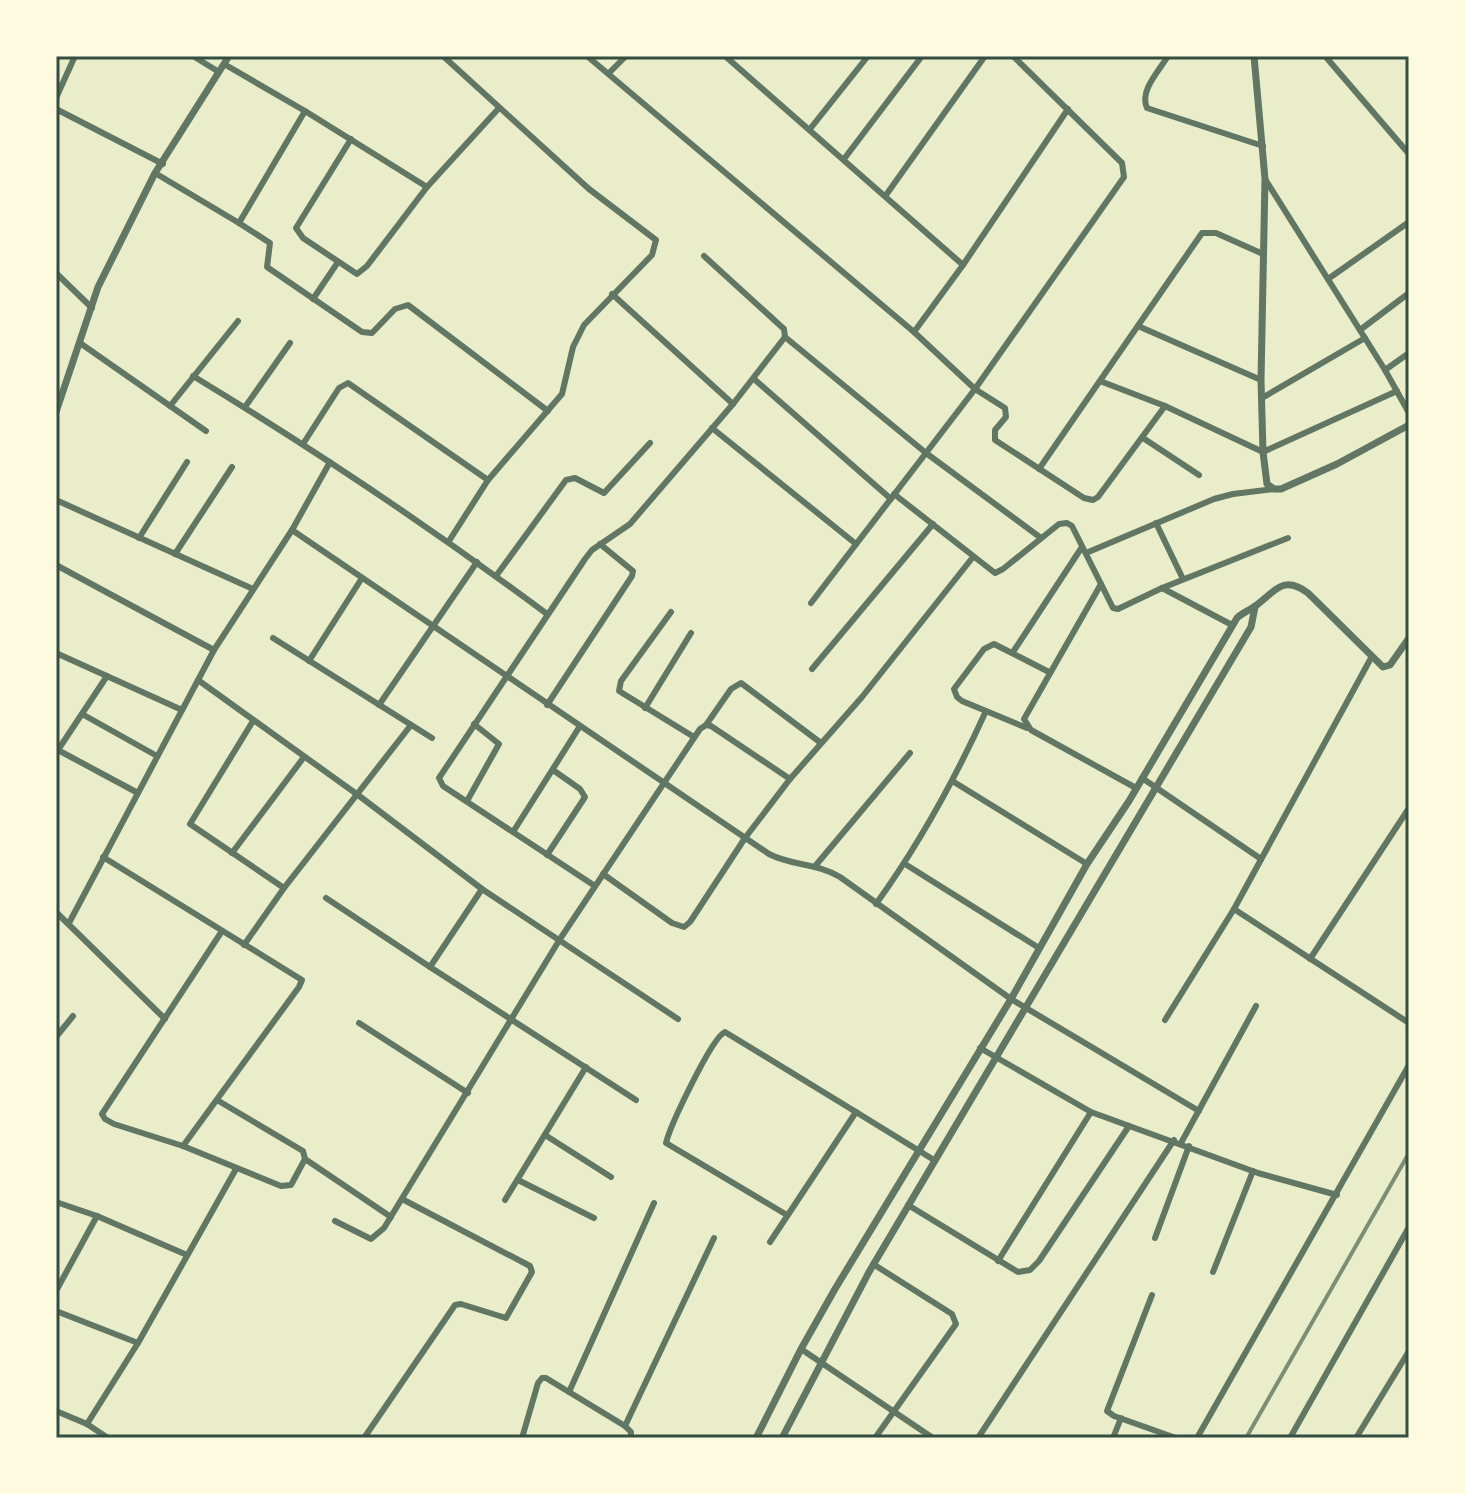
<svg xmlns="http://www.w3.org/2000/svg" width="1465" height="1494" viewBox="0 0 1465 1494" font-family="Lora,serif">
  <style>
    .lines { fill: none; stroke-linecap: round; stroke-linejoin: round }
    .minor { stroke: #617663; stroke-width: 6 }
    .tertiary { stroke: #617663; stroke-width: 7 }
    .rail { stroke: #7c8e77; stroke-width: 4 }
    .neatline { fill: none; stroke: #344e41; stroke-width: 3 }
  </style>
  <rect width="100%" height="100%" fill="#e9edc9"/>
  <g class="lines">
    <!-- minor -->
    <g class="minor">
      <path d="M193 56 219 72"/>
      <path d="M443 56 589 189 656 240 652 255 584 325 573 347 562 394 488 480 449 541"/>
      <path d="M587 56 914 332 975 389 1005 408 1006 417 995 430V440L1084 498 1093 500 1098 497 1165 406"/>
      <path d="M725 56 963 265"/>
      <path d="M1168 56C1159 71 1139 91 1147 108L1263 146"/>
      <path d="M1325 56 1409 154"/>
      <path d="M224 64 305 111 427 187"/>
      <path d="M609 73 626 56"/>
      <path d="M56 98 75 56"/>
      <path d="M56 109 163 164"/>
      <path d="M810 129 868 56"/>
      <path d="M351 139 296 228 303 238 357 274 367 266 427 187 499 108"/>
      <path d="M844 159 922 56"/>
      <path d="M155 173 239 223 305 111"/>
      <path d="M1265 179 1385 370 1409 413"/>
      <path d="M886 195 985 56"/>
      <path d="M239 223 270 243 267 267 362 332 372 333 395 309 408 305 548 411"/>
      <path d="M56 273 92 308"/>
      <path d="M1328 279 1409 222"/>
      <path d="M612 294 733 404"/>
      <path d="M313 299 338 262"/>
      <path d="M1138 326 1261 380"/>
      <path d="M1360 330 1409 293"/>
      <path d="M914 332 963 265 1068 109"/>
      <path d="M785 337 926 453 1041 538"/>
      <path d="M80 343 206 431"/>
      <path d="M1385 370 1409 353"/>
      <path d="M193 376C315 450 433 529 547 614"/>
      <path d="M754 379 891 499"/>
      <path d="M1100 381 1165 406 1263 452 1397 391"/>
      <path d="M1262 398 1365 338"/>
      <path d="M170 406 238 321"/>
      <path d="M245 407 290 343"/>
      <path d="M712 428 856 544"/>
      <path d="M1143 438 1199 475"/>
      <path d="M303 444 339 388 348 383 488 480"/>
      <path d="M1039 469 1202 233H1216L1263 254"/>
      <path d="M894 494 995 573 1003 569 1059 524 1067 523 1072 526 1113 608 1118 609 1162 588 1288 538"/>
      <path d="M56 500 253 589"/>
      <path d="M1156 523 1183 579"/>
      <path d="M292 530 769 854C792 866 817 863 840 877L1011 999 1199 1111"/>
      <path d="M139 538 187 462"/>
      <path d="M1086 553 1214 499 1233 494 1274 489"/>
      <path d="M175 554 232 467"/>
      <path d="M56 565 214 650"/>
      <path d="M496 576 566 480 575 478 604 493 650 443"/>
      <path d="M1101 584 1024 719 1031 730 1136 788"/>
      <path d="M1162 588 1232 625"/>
      <path d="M811 603 975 389 1124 177 1122 163 1013 56"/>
      <path d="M671 612 621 681 619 691 694 737"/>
      <path d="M273 638 432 738"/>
      <path d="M1013 652 1082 547"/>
      <path d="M56 653 182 710"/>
      <path d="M309 661 362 578"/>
      <path d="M812 669 933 524"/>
      <path d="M198 680 358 795 482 889 678 1019"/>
      <path d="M379 705 477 562"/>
      <path d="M547 705 632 576 633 571 600 544"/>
      <path d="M645 708 691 633"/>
      <path d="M82 714 157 756"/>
      <path d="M253 721 190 824 284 888"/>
      <path d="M706 725 731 689 741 683 821 743"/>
      <path d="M1027 728 962 701 957 697 954 689 984 649 994 644 1049 672"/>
      <path d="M56 749 138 793"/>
      <path d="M58 750 107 676"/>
      <path d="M1142 778 1261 859"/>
      <path d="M954 782 1087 864"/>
      <path d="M467 801 499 744 474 724"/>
      <path d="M513 832 580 726"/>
      <path d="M232 853 304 757"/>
      <path d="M547 855 585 797 580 789 553 770"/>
      <path d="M103 857 302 980 299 987 183 1146"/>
      <path d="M905 864 1039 948"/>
      <path d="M816 865 910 753"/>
      <path d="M603 874 672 923 684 927 690 922 745 838 790 779 862 697 973 557"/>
      <path d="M595 886 443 786 439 778 585 559 592 550 630 524 733 404 785 337 784 329 704 256"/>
      <path d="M482 889 430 967 636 1100"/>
      <path d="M326 898 430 967"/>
      <path d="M876 904C920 843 955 779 986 711"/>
      <path d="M1234 909 1409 1023"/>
      <path d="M56 912 165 1019"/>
      <path d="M69 923 214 650 292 530 330 462"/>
      <path d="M244 945 284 888 411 725"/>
      <path d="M1310 959 1409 808"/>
      <path d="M1165 1020 1234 909 1371 658"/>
      <path d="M359 1023 468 1093"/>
      <path d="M56 1037 73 1016"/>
      <path d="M980 1048 1091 1112 1258 1173 1337 1195"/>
      <path d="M217 1100 303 1151 305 1159 291 1185 281 1186 183 1146 114 1124 105 1119 102 1114 222 931"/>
      <path d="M545 1135 611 1177"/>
      <path d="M1181 1143 1256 1006"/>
      <path d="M305 1159 391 1217"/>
      <path d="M518 1180 594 1218"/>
      <path d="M505 1200 586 1067"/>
      <path d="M56 1202 97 1216 187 1255"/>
      <path d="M908 1205 1018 1272 1030 1270 1039 1261 1129 1126"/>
      <path d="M787 1215 666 1143C670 1126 712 1037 725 1032L856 1112"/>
      <path d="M335 1221 371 1239 384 1228 560 939 700 729 706 725 711 726 790 779"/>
      <path d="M1155 1238 1189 1146"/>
      <path d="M770 1242 856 1112 934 1160"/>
      <path d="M998 1261 1091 1112"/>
      <path d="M873 1264 952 1314 956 1324 875 1438"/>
      <path d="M1213 1272 1253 1171"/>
      <path d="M56 1291 97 1216"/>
      <path d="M1152 1295 1107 1411 1114 1416 1176 1438"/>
      <path d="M56 1311 138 1343"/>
      <path d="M801 1349 933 1438"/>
      <path d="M569 1392 654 1203"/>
      <path d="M56 1411 87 1424 108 1438"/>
      <path d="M87 1424 138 1343 236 1169"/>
      <path d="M625 1426 714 1238"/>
      <path d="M364 1438 455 1305 461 1304 506 1318 532 1272 530 1266 402 1199"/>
      <path d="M522 1438 538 1383 542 1378H546L625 1426 631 1432V1438"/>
      <path d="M978 1438 1174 1140"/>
      <path d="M1113 1438 1121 1418"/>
      <path d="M1197 1438 1409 1065"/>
      <path d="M1290 1438 1409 1227"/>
      <path d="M1356 1438 1409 1351"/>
    </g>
    <!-- tertiary -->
    <g class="tertiary">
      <path d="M1254 56 1265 179 1261 380 1263 452 1267 484 1274 489H1281L1337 464 1409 425"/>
      <path d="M56 412 98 287 155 173 229 56"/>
      <path d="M756 1438 801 1349 835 1289 1011 999 1087 864 1129 801 1237 618C1243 612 1251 610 1258 604 1276 590 1284 575 1308 593L1383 667 1390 665 1409 638"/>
      <path d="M782 1438 869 1272 1251 627 1255 607"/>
    </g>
    <!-- rail -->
    <path class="rail" d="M1246 1438 1409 1153"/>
  </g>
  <!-- border -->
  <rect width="1465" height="1494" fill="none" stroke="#fefae0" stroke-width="116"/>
  <rect x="58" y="58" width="1349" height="1378" class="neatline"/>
</svg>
